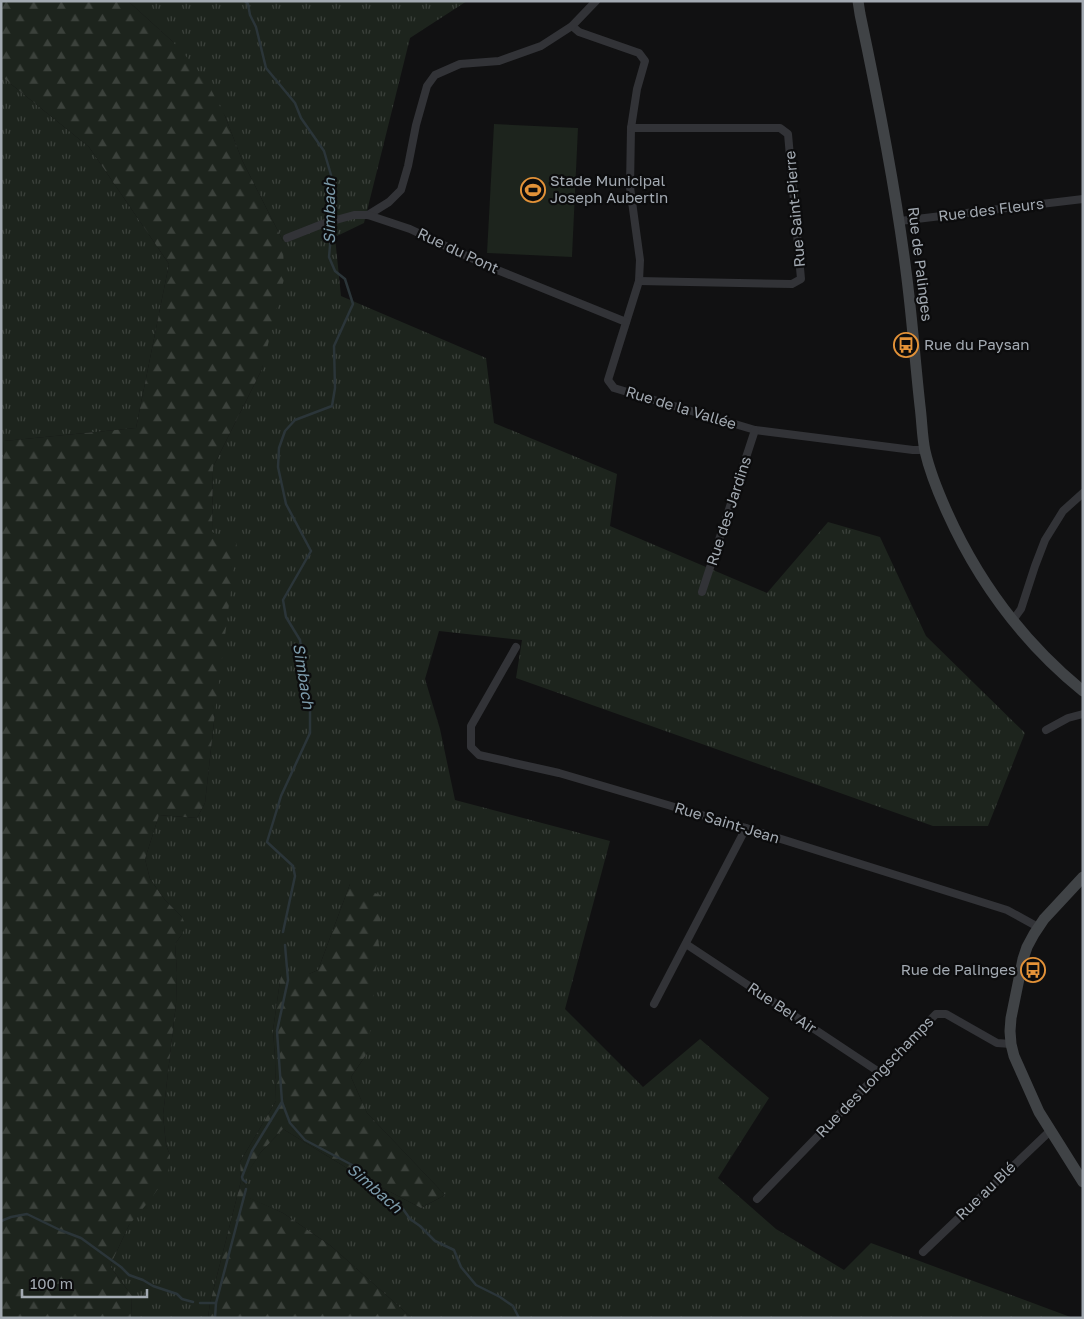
<svg xmlns="http://www.w3.org/2000/svg" width="1084" height="1319" viewBox="0 0 1084 1319" font-family="'Golos Text',sans-serif">
  <style>
    .grass { fill: url(#grass-tufts) }
    .forest { fill: url(#forest-firs) }
    .pitch { fill: #1d241d }
    .lines { fill: none; stroke-linecap: round; stroke-linejoin: round }
    .stream { stroke: #2b3539; stroke-width: 2.5 }
    .street { stroke: #323337; stroke-width: 8 }
    .secondary { stroke: #404346; stroke-width: 11 }
    .labels { text-anchor: middle; stroke-width: 4.5; stroke-linejoin: round; paint-order: stroke }
    .poi-label { font-size: 15px; fill: #a3aab2; stroke: #0c0c0d; text-anchor: start }
    .street-label { font-size: 15px; fill: #a3aab2; stroke: #0c0c0d }
    .water-label { font-size: 16px; font-style: italic; fill: #7c9bab; stroke: #0c0c0d }
  </style>
  <defs>
    <pattern id="grass-tufts" width="24" height="20" patternUnits="userSpaceOnUse" patternTransform="scale(1.25)"><rect width="24" height="20" fill="#1d241d"/><path d="M3 7l-1-3M5 7V3M7 7l1-3M15 17l-1-3M17 17v-4M19 17l1-3" fill="none" stroke="#3b413b"/></pattern>
    <pattern id="forest-firs" width="22" height="20" patternUnits="userSpaceOnUse" patternTransform="scale(1.25)"><rect width="22" height="20" fill="#1d241d"/><path d="M5 1l3.5 6h-7zM16 11l3.5 6h-7z" fill="#3b413b"/></pattern>
  </defs>
  <rect width="100%" height="100%" fill="#111112"/>
  <!-- grass -->
  <g class="grass">
    <path d="M128 1H467L410 38 364 223 335 237 341 296 486 358 494 423 617 474 610 526 767 593 828 522 880 537 926 636 1025 733 988 826H933L516 678 522 640 439 631 425 679 440 729 455 800 610 841 565 1009 643 1087 700 1039 769 1098 718 1178 776 1229 844 1270 871 1243 1073 1318H412L331 1246 283 1213 249 1198 243 1179 261 1152 283 1129 360 1176 421 1208 445 1195 367 1113 351 1077 368 1052 350 884 318 970 309 974H281L273 1030 275 1058 276 1101 240 1162 241 1181 210 1303 208 1318H131L132 1296 110 1266 129 1225 170 1155 166 1145 163 1115 176 1004 177 973 175 944 182 934V917L165 900 150 879 145 859 159 815 197 818 205 803 215 713 212 532 213 467 262 369 283 241 242 160 225 116 172 41Z"/>
    <path d="M1 76 89 147 169 264 136 428 4 441 1 505Z"/>
  </g>
  <!-- forest -->
  <g class="forest">
    <path d="M1 1H128L172 41 193 64 208 84 225 116 242 160 283 241 284 279 262 369 213 467 212 532 237 543 215 713 205 803 197 818 159 815 145 859 150 879 165 900 182 917 186 926 182 934 175 944 177 973 176 1004 163 1115 166 1145 170 1155V1163L168 1172 160 1186 150 1200 129 1225 110 1266 132 1296 131 1318H1V511L4 441 136 428 169 264 89 147 1 76Z"/>
    <path d="M350 884 383 896 368 1052 351 1077 367 1113 445 1195 421 1208 360 1176 283 1129 261 1152 243 1180 250 1198 283 1213 331 1246 412 1318H208L210 1303 241 1181 240 1162 276 1101 275 1058 273 1030 281 974H309L318 970Z"/>
  </g>
  <!-- pitch -->
  <path class="pitch" d="M494 124 578 128 572 257 487 253Z"/>
  <g class="lines">
    <!-- stream -->
    <g class="stream">
      <path d="M245 1 248 4 250 15 256 27 266 68 295 103 301 118 324 151 331 175 329 200 328 228 331 234 329 257 335 271 345 279 353 304 334 346 335 388 332 406 295 420 285 431 279 448 278 467 286 504 311 551 283 600 286 617 300 640 310 706V733L281 796 267 842 293 866 295 876 283 932"/>
      <path d="M285 945 288 980 277 1031 282 1102 290 1123 305 1140 354 1166 378 1190 403 1209 410 1219 420 1226 435 1241 454 1250 461 1267 476 1285 500 1297 513 1306 519 1318"/>
      <path d="M246 1182 243 1180 242 1177 252 1151 282 1102"/>
      <path d="M1 1221 11 1217 27 1214 60 1230 81 1238 121 1267 129 1275 143 1280 153 1286 177 1294 182 1299 193 1302"/>
      <path d="M200 1303H216"/>
      <path d="M215 1318 216 1303 246 1189"/>
    </g>
    <!-- street -->
    <g class="street">
      <path d="M572 26 579 32 639 53 645 61 637 89 631 128 630 187 640 260 639 281 608 380 614 388 755 430 913 450H925"/>
      <path d="M631 128H780L788 134 801 279 792 284 639 281"/>
      <path d="M368 215 389 202 401 190 408 166 416 125 427 86 435 75 460 64 499 61 541 46 572 26 596 1"/>
      <path d="M900 221 1083 199"/>
      <path d="M287 238 325 223 354 215H368L410 229 490 267 626 322"/>
      <path d="M702 592 755 430"/>
      <path d="M1013 620 1021 609 1035 566 1045 540 1063 511 1083 493"/>
      <path d="M516 647 471 726V747L479 755 559 773 746 828 1007 910 1038 927"/>
      <path d="M1046 730 1068 718 1083 714"/>
      <path d="M686 944 879 1072"/>
      <path d="M654 1004 746 828"/>
      <path d="M757 1199 936 1014H946L997 1043 1011 1044"/>
      <path d="M923 1252 1050 1131"/>
    </g>
    <!-- secondary -->
    <g class="secondary">
      <path d="M858 1 860 14C878 99 895 184 906 271 912 316 915 361 920 406 922 421 922 437 925 451 930 473 938 492 947 512 978 581 1024 643 1083 691"/>
      <path d="M1083 877 1044 919 1034 934 1027 947 1023 959 1011 1018 1010 1031 1011 1044 1014 1056 1039 1112 1083 1182"/>
    </g>
  </g>
  <!-- icons -->
  <defs>
    <symbol id="stadium-ring" viewBox="-11 -11 22 22"><circle r="9.5" fill="#0c0c0d" stroke="#e39238" stroke-width="1.5"/><path d="M0-5a6.5 5 0 1 0 0 10a6.5 5 0 1 0 0-10ZM-3.5-1.8h7v3.6h-7Z" fill="#e39238"/></symbol>
    <symbol id="bus-ring" viewBox="-11 -11 22 22"><circle r="9.5" fill="#0c0c0d" stroke="#e39238" stroke-width="1.5"/><path d="M-5-6H5V4H4V6H2V4H-2V6H-4V4H-5ZM-3.5-4V0h7V-4ZM-3.5 1.2v1.5H-2V1.2ZM2 1.2v1.5H3.5V1.2Z" fill="#e39238"/></symbol>
  </defs>
  <g fill-rule="evenodd">
    <use href="#stadium-ring" x="519" y="176" width="28" height="28"/>
    <use href="#bus-ring" x="892" y="331" width="28" height="28"/>
    <use href="#bus-ring" x="1019" y="956" width="28" height="28"/>
  </g>
  <g class="labels">
    <!-- poi labels -->
    <g class="poi-label">
      <text x="550" y="186">Stade Municipal<tspan x="550" dy="17">Joseph Aubertin</tspan></text>
      <text x="924" y="350">Rue du Paysan</text>
      <text x="1016" y="975" text-anchor="end">Rue de Palinges</text>
    </g>
    <!-- street labels -->
    <g class="street-label">
      <text transform="translate(795 209) rotate(-95)" y="5">Rue Saint-Pierre</text>
      <text transform="translate(991 210) rotate(-7)" y="5">Rue des Fleurs</text>
      <text transform="translate(458 251) rotate(25)" y="5">Rue du Pont</text>
      <text transform="translate(920 264) rotate(83)" y="5">Rue de Palinges</text>
      <text transform="translate(681 408) rotate(17)" y="5">Rue de la Vallée</text>
      <text transform="translate(729 511) rotate(-72)" y="5">Rue des Jardins</text>
      <text transform="translate(727 823) rotate(17)" y="5">Rue Saint-Jean</text>
      <text transform="translate(782 1008) rotate(34)" y="5">Rue Bel Air</text>
      <text transform="translate(875 1077) rotate(-46)" y="5">Rue des Longschamps</text>
      <text transform="translate(986 1191) rotate(-44)" y="5">Rue au Blé</text>
    </g>
    <!-- water labels -->
    <g class="water-label">
      <text transform="translate(329 211) rotate(-90)" y="6">Simbach</text>
      <text transform="translate(304 676) rotate(81)" y="6">Simbach</text>
      <text transform="translate(375 1188) rotate(41)" y="6">Simbach</text>
    </g>
  </g>
  <!-- border -->
  <rect width="1084" height="1319" fill="none" stroke="#a3aab2" stroke-width="5"/>
  <!-- scale -->
  <path d="M22 1289v8h125v-8" fill="none" stroke="#a3aab2" stroke-width="2.5"/>
  <text x="30" y="1289" font-size="15" fill="#a3aab2" stroke="#0c0c0d" stroke-width="4" paint-order="stroke">100 m</text>
</svg>
